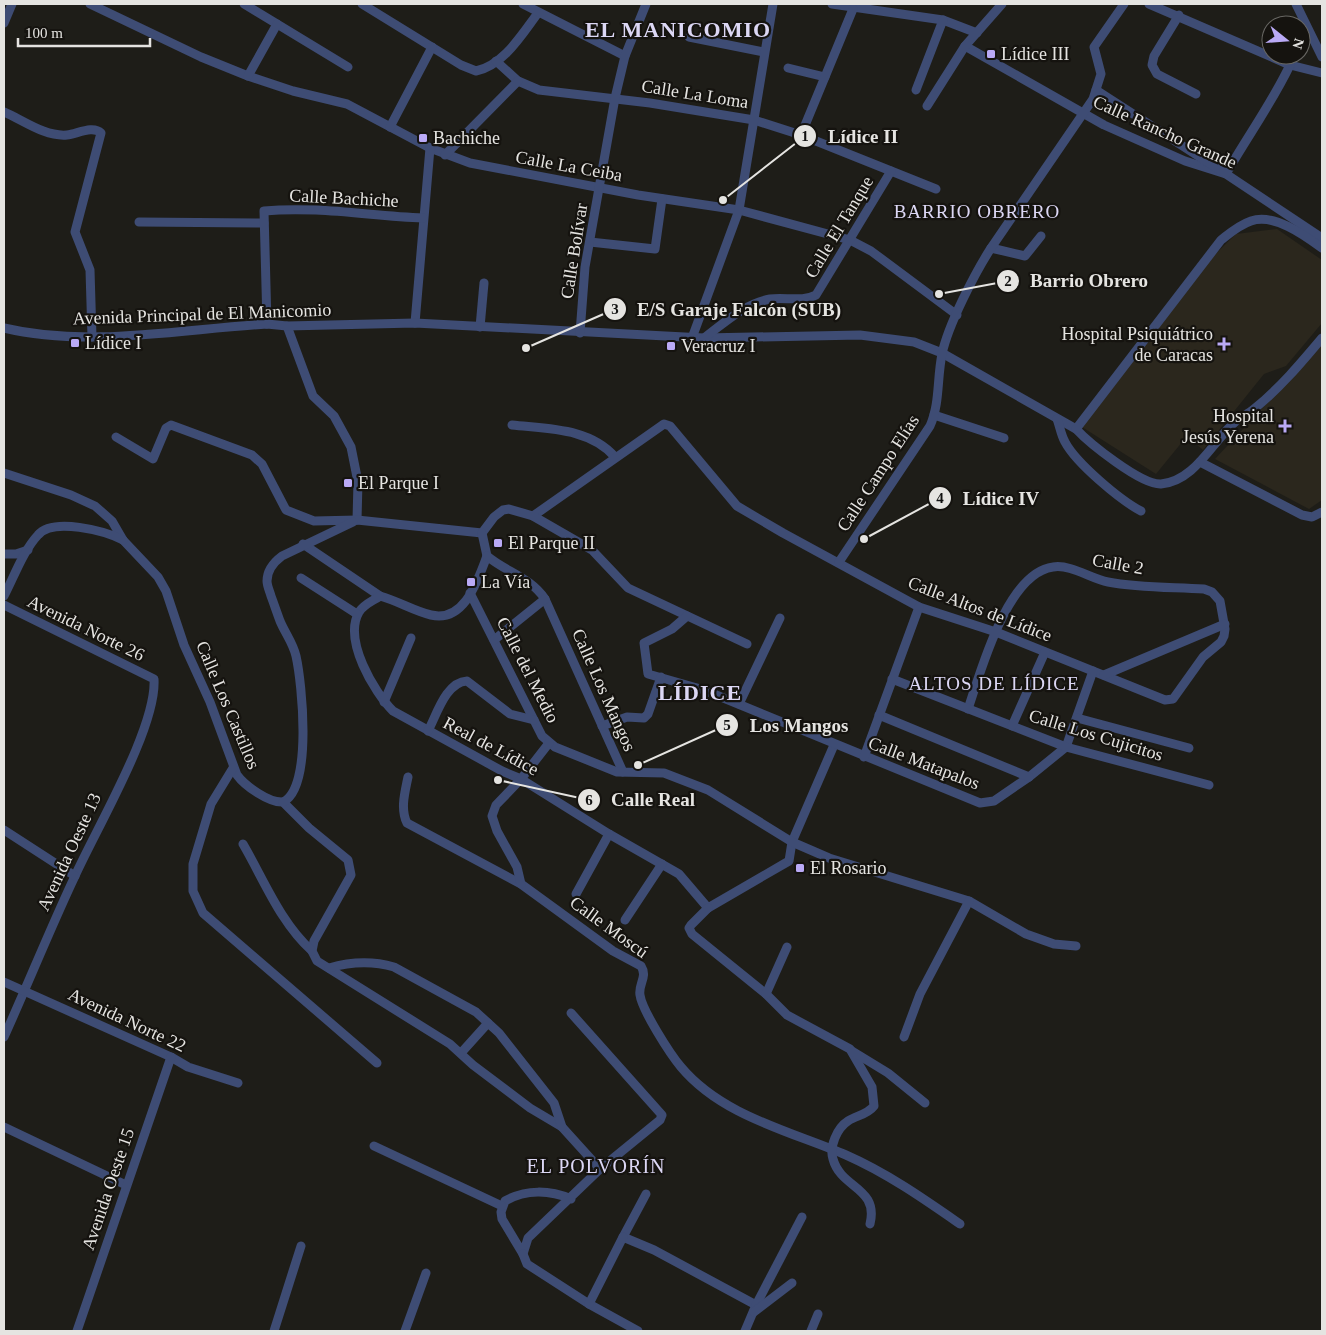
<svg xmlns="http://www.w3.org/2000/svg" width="1326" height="1335" viewBox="0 0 1326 1335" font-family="Georgia,serif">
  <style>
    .built { fill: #2b271d }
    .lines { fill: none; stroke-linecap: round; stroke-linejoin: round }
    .street { stroke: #3e4c74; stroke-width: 9 }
    .poi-dot { fill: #baaaf6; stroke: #15130f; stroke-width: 2 }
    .labels { text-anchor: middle; stroke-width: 4.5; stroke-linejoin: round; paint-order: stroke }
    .poi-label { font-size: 18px; fill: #e5e4e1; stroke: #15130f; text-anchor: start }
    .street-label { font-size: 18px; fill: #e5e4e1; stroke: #15130f }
    .neighbourhood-label { font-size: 19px; letter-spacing: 1px; fill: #dcd7f4; stroke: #15130f }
    .quarter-label { font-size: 20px; letter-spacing: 1px; fill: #dcd7f4; stroke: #15130f }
    .district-label { font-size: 22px; font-weight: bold; letter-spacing: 1px; fill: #dcd7f4; stroke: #15130f }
    .leader { fill: none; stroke: #e5e4e1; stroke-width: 2 }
    .callout-dot { fill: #e5e4e1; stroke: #15130f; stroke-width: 2 }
    .mark-label { font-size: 15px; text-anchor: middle; font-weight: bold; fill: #111 }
    .callout-label { font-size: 19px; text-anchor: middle; font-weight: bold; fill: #e5e4e1; stroke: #15130f; stroke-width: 4.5; stroke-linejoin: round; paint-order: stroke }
  </style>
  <rect width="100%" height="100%" fill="#1e1d18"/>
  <!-- built -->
  <g class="built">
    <path d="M1277 229 1322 260V323L1286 366 1264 374 1203 450 1187 436 1156 474 1082 427 1201 268 1236 234Z"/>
    <path d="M1322 344V500L1309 509 1215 459Z"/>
  </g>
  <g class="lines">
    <!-- street -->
    <g class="street">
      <path d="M90 4 201 57 248 76 293 91 347 104 430 148 470 163 638 195 739 210 850 240 871 251 957 315"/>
      <path d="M244 4 348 67"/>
      <path d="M362 4 461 65 476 71C504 65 522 34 538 13"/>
      <path d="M523 4 625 56"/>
      <path d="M832 4 943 20 977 33"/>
      <path d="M1149 4 1290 65 1322 73"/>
      <path d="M1296 4 1322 57"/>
      <path d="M1179 15 1154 56 1152 65 1157 74 1196 94"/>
      <path d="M4 23 12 4"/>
      <path d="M689 37 764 52"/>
      <path d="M965 46 1104 125 1185 161 1226 174 1322 238"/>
      <path d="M496 61 518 81 539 90 650 103 754 120 801 135 936 189"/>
      <path d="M788 68 825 77"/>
      <path d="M248 76 277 24"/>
      <path d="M916 90 943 20"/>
      <path d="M1096 90 1226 174C1247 137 1272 103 1290 65"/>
      <path d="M927 106 965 46 1002 4"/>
      <path d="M4 112C23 120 45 137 67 135 77 134 93 125 101 133L75 232 90 270 92 337"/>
      <path d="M390 127 432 47"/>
      <path d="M801 135 853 9"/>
      <path d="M445 155 518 81"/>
      <path d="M139 222 264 223"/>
      <path d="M590 242 655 249 662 199"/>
      <path d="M991 248 1025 256 1041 236"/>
      <path d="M415 323 430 148"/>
      <path d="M267 324 264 211C317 206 370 216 423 218"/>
      <path d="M287 326 313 396 334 416 351 447 358 482 357 520"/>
      <path d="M480 327 484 283"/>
      <path d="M4 328C88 348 182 329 267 324L287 326 415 323 704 338 860 335 914 342 942 353 1076 429C1089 443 1141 485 1161 484 1195 481 1212 442 1235 422 1241 417 1248 414 1254 409 1280 388 1301 363 1322 338"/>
      <path d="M580 333 585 267 615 98 625 56 646 4"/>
      <path d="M692 338 739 210 773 4"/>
      <path d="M704 338C724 323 744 304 770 299 785 297 803 302 816 295L891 171"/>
      <path d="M934 415 1004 438"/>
      <path d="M1057 419C1060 427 1061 435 1065 442 1076 463 1120 500 1141 511"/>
      <path d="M512 425C548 429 590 428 615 457"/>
      <path d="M1076 429 1221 240C1230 233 1239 225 1251 221 1274 213 1304 235 1322 248"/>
      <path d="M116 437 153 459 166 428 171 425 252 455 262 464 286 510 314 521 357 520 482 533"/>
      <path d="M1200 462 1302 515 1312 517 1322 512"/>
      <path d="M4 473 71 495 95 506 112 521 123 540 158 577 166 591 184 645 210 702 237 775C245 786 269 803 283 802L309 828 348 860 351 875 314 941 312 951 317 961 450 1044 473 1065 530 1108 562 1127 600 1169"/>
      <path d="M533 516 664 424 670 426 737 506 783 533 919 607 996 632 1165 700 1173 699 1203 657 1221 642 1224 636 1225 629 1220 601 1212 592 1204 589C1172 587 1139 588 1108 582 1091 579 1071 564 1053 567 1007 573 981 671 968 709"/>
      <path d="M482 533 494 517 503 510 509 509 533 516 592 550 628 588 747 644"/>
      <path d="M482 533 487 556"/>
      <path d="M303 544 380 596"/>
      <path d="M4 554H16L28 550"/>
      <path d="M487 556C478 579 465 623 431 615 414 611 398 601 380 596 373 601 364 604 359 612 343 640 374 692 393 711L502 771 521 779 609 834 679 874 708 908 789 861 792 842 834 745"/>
      <path d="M487 556C506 572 530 577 545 599L623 772"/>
      <path d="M839 562 930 426C940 404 937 378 942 354 948 325 975 273 991 248L1093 99 1101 74 1094 47 1124 4"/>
      <path d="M301 578 357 614"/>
      <path d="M470 593 542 736 555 747 617 772 664 773 708 790 792 842 829 858 969 901 1026 934 1054 944 1076 946"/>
      <path d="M4 596C14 577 23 551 38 535 53 517 105 531 123 540"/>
      <path d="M4 605 154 679C157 727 96 829 75 876 50 929 28 984 4 1037"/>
      <path d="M687 616 672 629 644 643 648 674 704 690 980 803 994 801 1029 777 1066 747 1093 671"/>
      <path d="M494 640 545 599"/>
      <path d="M1104 675 1225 624"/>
      <path d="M892 679 1066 747 1209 785"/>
      <path d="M384 702 411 638"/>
      <path d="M739 704 780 618"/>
      <path d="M879 715 1029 777"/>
      <path d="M1077 718 1189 748"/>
      <path d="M602 726 627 717 644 718 648 714 661 677"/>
      <path d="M1012 726 1045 652"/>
      <path d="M428 731C437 714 446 682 467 681L510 714 534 720"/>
      <path d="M864 757 919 607"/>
      <path d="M233 768 211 804 193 864V891L203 913 377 1063"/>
      <path d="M408 777C405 792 400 809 407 823L521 884 613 951 641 966C648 977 638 984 640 995 642 1010 670 1054 681 1067 722 1116 790 1131 846 1155 887 1173 924 1199 960 1224"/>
      <path d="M283 802C313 788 302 683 296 656 293 643 285 633 280 621 277 613 274 604 271 596 270 592 267 586 267 581 267 570 274 562 282 556L353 522"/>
      <path d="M4 830 75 876"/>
      <path d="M243 844C264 880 280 922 312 951"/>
      <path d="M521 884 517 867 497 831 492 816 496 805 521 779 549 743"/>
      <path d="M576 894 609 834"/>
      <path d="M708 908 691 925 689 928 692 934 766 994 787 1015 850 1049 872 1087 874 1106C867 1115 857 1115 848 1121 837 1128 829 1147 833 1159 841 1189 879 1187 870 1224"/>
      <path d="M625 920 662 864"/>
      <path d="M329 968C350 962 373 961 394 967L476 1012 499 1033 554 1103 562 1127"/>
      <path d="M4 982 171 1057 188 1067 238 1083"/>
      <path d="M766 994 787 947"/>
      <path d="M571 1013 662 1115 660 1120 600 1169 528 1238 523 1254 502 1219 501 1212 505 1201C526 1189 550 1190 571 1199"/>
      <path d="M904 1037 920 994 969 901"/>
      <path d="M852 1051 888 1073 925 1103"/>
      <path d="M461 1053 488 1023"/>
      <path d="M4 1127 126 1185"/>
      <path d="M374 1146 502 1206"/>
      <path d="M646 1194 623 1237 654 1250 756 1305 745 1331"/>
      <path d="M523 1254 527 1264 589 1304 638 1331"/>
      <path d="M589 1304 623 1237"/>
      <path d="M756 1305 802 1217"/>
      <path d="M754 1312 792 1283"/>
      <path d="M77 1331 171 1057"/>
      <path d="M274 1331 301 1246"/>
      <path d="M405 1331 426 1273"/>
      <path d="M811 1331 818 1314"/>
    </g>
  </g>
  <!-- markers -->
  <g class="poi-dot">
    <rect x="986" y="49" width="10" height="10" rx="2.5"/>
    <rect x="418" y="133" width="10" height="10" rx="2.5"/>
    <rect x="70" y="338" width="10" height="10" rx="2.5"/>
    <path d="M1221.5 336.5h5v5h5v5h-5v5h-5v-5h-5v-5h5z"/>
    <rect x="666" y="341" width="10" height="10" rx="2.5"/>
    <path d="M1282.5 418.5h5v5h5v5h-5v5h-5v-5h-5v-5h5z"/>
    <rect x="343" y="478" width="10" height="10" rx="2.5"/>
    <rect x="493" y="538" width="10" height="10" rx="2.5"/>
    <rect x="466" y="577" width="10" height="10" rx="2.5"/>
    <rect x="795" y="863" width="10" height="10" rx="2.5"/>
  </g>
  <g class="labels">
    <!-- poi labels -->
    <g class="poi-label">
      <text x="1001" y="60">Lídice III</text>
      <text x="433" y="144">Bachiche</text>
      <text x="1213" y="340" text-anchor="end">Hospital Psiquiátrico<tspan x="1213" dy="21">de Caracas</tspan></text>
      <text x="85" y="349">Lídice I</text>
      <text x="681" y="352">Veracruz I</text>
      <text x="1274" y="422" text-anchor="end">Hospital<tspan x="1274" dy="21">Jesús Yerena</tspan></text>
      <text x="358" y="489">El Parque I</text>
      <text x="508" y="549">El Parque II</text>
      <text x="481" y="588">La Vía</text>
      <text x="810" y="874">El Rosario</text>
    </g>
    <!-- street labels -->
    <g class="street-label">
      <text transform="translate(695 94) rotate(9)" y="6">Calle La Loma</text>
      <text transform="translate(1165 132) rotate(24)" y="6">Calle Rancho Grande</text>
      <text transform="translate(569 166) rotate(10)" y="6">Calle La Ceiba</text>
      <text transform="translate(344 198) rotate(3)" y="6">Calle Bachiche</text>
      <text transform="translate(839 227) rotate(-59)" y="6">Calle El Tanque</text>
      <text transform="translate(574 251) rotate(-81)" y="6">Calle Bolívar</text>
      <text transform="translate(202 314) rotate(-2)" y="6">Avenida Principal de El Manicomio</text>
      <text transform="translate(878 473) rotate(-57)" y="6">Calle Campo Elías</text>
      <text transform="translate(1118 564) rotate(10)" y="6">Calle 2</text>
      <text transform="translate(980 609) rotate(21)" y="6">Calle Altos de Lídice</text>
      <text transform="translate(86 628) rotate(26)" y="6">Avenida Norte 26</text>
      <text transform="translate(528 670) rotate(63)" y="6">Calle del Medio</text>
      <text transform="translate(604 690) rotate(66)" y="6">Calle Los Mangos</text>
      <text transform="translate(228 705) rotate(67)" y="6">Calle Los Castillos</text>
      <text transform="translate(1096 735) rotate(17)" y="6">Calle Los Cujicitos</text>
      <text transform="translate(491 746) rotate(28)" y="6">Real de Lídice</text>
      <text transform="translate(924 763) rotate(21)" y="6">Calle Matapalos</text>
      <text transform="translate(69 852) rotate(-65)" y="6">Avenida Oeste 13</text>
      <text transform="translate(609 927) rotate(36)" y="6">Calle Moscú</text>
      <text transform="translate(127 1020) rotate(25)" y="6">Avenida Norte 22</text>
      <text transform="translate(108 1189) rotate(-71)" y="6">Avenida Oeste 15</text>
    </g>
    <!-- neighbourhood labels -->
    <g class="neighbourhood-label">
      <text x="977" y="218">BARRIO OBRERO</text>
      <text x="994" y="690">ALTOS DE LÍDICE</text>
    </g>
    <!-- quarter labels -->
    <g class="quarter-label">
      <text x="596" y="1173">EL POLVORÍN</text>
    </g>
    <!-- district labels -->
    <g class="district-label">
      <text x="678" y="37">EL MANICOMIO</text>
      <text x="700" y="700">LÍDICE</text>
    </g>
  </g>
  <!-- callouts -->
  <path class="leader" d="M723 200L805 136M939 294L1008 281M526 348L615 309M864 539L940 498M638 765L727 725M498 780L589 800"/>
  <g class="callout-dot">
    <circle cx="723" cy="200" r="5"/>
    <circle cx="939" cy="294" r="5"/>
    <circle cx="526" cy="348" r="5"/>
    <circle cx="864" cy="539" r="5"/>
    <circle cx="638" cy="765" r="5"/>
    <circle cx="498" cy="780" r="5"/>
    <circle cx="805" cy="136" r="12"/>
    <circle cx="1008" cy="281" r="12"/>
    <circle cx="615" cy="309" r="12"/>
    <circle cx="940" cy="498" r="12"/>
    <circle cx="727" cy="725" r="12"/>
    <circle cx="589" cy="800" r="12"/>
  </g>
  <g class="mark-label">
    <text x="805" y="141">1</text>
    <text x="1008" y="286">2</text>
    <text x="615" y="314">3</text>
    <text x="940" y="503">4</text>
    <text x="727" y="730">5</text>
    <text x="589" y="805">6</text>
  </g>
  <g class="callout-label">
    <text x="863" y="143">Lídice II</text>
    <text x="1089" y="287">Barrio Obrero</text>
    <text x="739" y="316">E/S Garaje Falcón (SUB)</text>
    <text x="1001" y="505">Lídice IV</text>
    <text x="799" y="732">Los Mangos</text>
    <text x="653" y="806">Calle Real</text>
  </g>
  <!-- border -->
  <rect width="1326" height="1335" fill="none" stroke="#e5e4e1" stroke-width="10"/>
  <!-- north arrow -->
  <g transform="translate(1286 40) rotate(107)"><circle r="24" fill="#15130f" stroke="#686763"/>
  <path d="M0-4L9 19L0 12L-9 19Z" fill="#baaaf6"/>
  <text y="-8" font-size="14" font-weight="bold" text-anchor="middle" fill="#e5e4e1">N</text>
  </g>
  <!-- scale -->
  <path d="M18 38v8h132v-8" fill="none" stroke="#e5e4e1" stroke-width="2.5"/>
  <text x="25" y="38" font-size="15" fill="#e5e4e1" stroke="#15130f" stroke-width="4" paint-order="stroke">100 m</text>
</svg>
